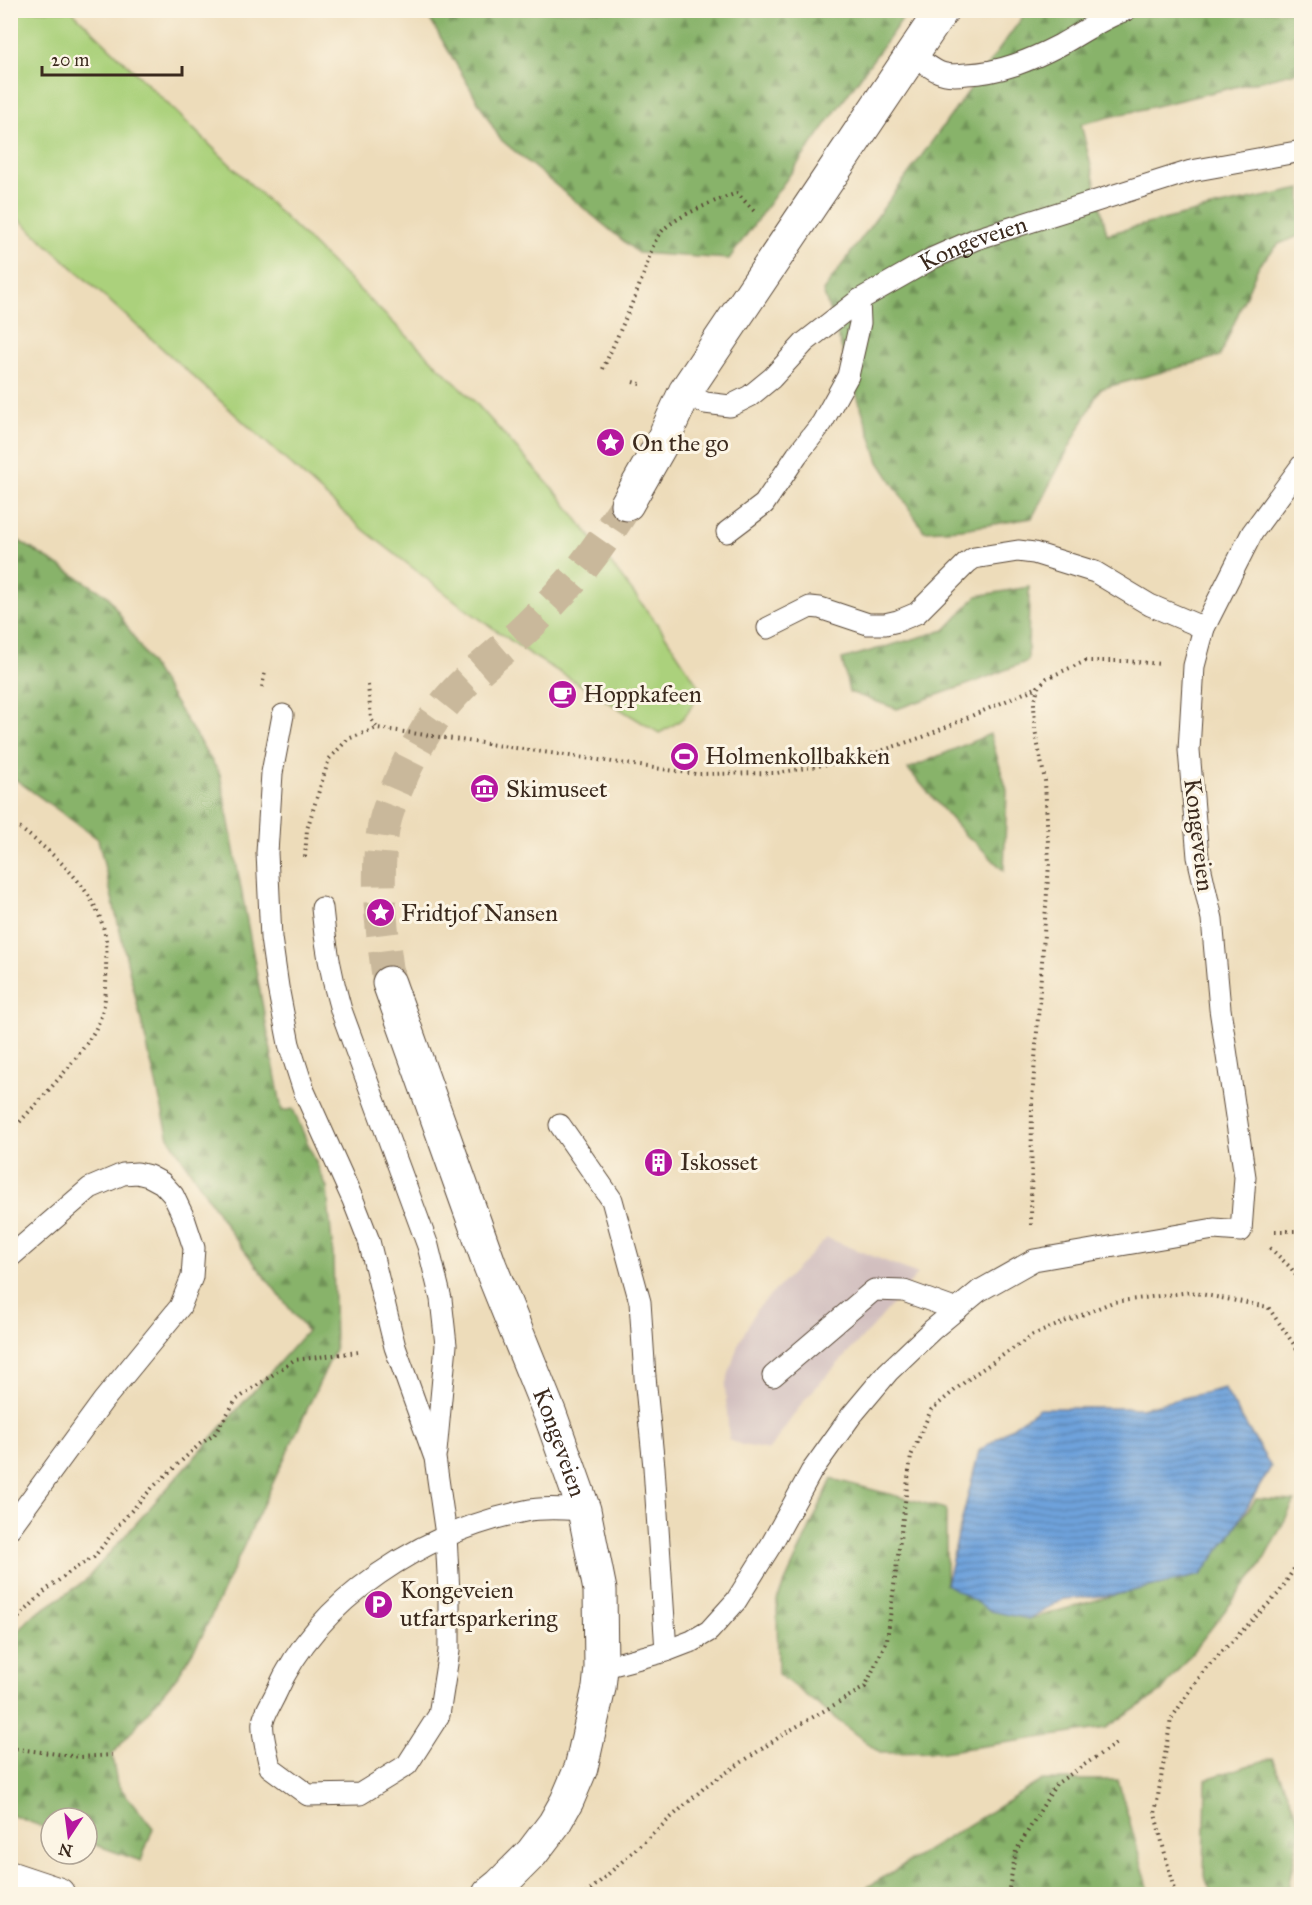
<svg xmlns="http://www.w3.org/2000/svg" width="1312" height="1905" viewBox="0 0 1312 1905" font-family="'IM FELL Great Primer',serif">
  <style>
    .industrial { fill: #d2bfbf }
    .forest { fill: url(#forest-firs); stroke: #626e44; stroke-width: 1.5 }
    .pitch { fill: #abd17b; stroke: #737e4c; stroke-width: 1.5 }
    .water { fill: url(#water-rules); stroke: #54667c; stroke-width: 1.5 }
    .lines { fill: none; stroke-linecap: round; stroke-linejoin: round }
    .street-tunnel { stroke: #c9b89b; stroke-width: 33; stroke-dasharray: 33 16; stroke-linecap: butt }
    .lane-casing { stroke: #564535; stroke-width: 23 }
    .street-casing { stroke: #564535; stroke-width: 35 }
    .path { stroke: #564535; stroke-width: 4; stroke-dasharray: 1.5 4.5; stroke-linecap: butt }
    .lane { stroke: #fff; stroke-width: 21 }
    .street { stroke: #fff; stroke-width: 33 }
    .labels { text-anchor: middle; stroke-width: 6; stroke-linejoin: round; paint-order: stroke }
    .street-label { font-size: 24px; fill: #3b2a1e; stroke: #fcf5e5 }
    .poi-label { font-size: 24px; fill: #3b2a1e; stroke: #fcf5e5; text-anchor: start }
  </style>
  <defs>
    <pattern id="forest-firs" width="22" height="20" patternUnits="userSpaceOnUse" patternTransform="scale(1.5)"><rect width="22" height="20" fill="#88b36b"/><path d="M5 1l3.5 6h-7zM16 11l3.5 6h-7z" fill="#709257"/></pattern>
    <pattern id="water-rules" width="6" height="5" patternUnits="userSpaceOnUse" patternTransform="scale(1.5)"><rect width="6" height="5" fill="#6ea2db"/><path d="M0 2.5h6" fill="none" stroke="#5c84b1"/></pattern>
  </defs>
  <rect width="100%" height="100%" fill="#fcf5e5"/>
  <filter id="ink" filterUnits="userSpaceOnUse"><feTurbulence type="fractalNoise" baseFrequency=".0167" numOctaves="2"/><feDisplacementMap in="SourceGraphic" scale="12" xChannelSelector="R" yChannelSelector="G"/><feConvolveMatrix kernelMatrix="1 2 1 2 8 2 1 2 1" color-interpolation-filters="sRGB"/></filter>
  <filter id="wash" filterUnits="userSpaceOnUse"><feTurbulence type="fractalNoise" baseFrequency=".008" numOctaves="4" result="noise"/><feDisplacementMap in="SourceGraphic" scale="24" xChannelSelector="R" yChannelSelector="G"/><feGaussianBlur stdDeviation="1.35" result="paint"/><feColorMatrix in="noise" values="0 0 0 0 0 0 0 0 0 0 0 0 0 0 0 0 0 1.4 0 .05"/><feComposite in="paint" operator="in"/></filter>
  <g filter="url(#wash)">
    <rect width="100%" height="100%" fill="#eddcba"/>
    <!-- industrial -->
    <path class="industrial" d="M827 1238 918 1274 878 1321 806 1398 769 1450 742 1445 729 1440 725 1386 738 1345 756 1310Z"/>
    <!-- forest -->
    <g class="forest">
      <path d="M425 11H908L729 259 638 253 500 139Z"/>
      <path d="M1027 11H1301V71L1081 124 1107 234 1215 207 1301 189V235L1279 244 1259 265 1220 356 1100 389 1032 518 962 529 924 531 879 462 823 291Z"/>
      <path d="M11 536 108 596 220 774 282 1111 293 1109 327 1188 333 1255 335 1349 202 1636 179 1674 112 1755 117 1784 153 1828 141 1861 87 1842V1818H51V1830L11 1815V1640L31 1617 83 1583 307 1331 231 1233 169 1138 98 839 11 776Z"/>
      <path d="M1029 587 1028 661 975 682 897 709 849 692 842 659 945 630 977 596Z"/>
      <path d="M990 734 1007 790 1004 871 975 842 965 835 908 769Z"/>
      <path d="M832 1479 946 1509V1584L1029 1619 1115 1595 1201 1575 1256 1499 1295 1501 1261 1565 1161 1692 1106 1728 942 1752 880 1753 778 1674 777 1600Z"/>
      <path d="M1272 1758 1301 1824 1287 1894H1212L1204 1875 1206 1779Z"/>
      <path d="M1042 1780H1118L1150 1894H856Z"/>
    </g>
    <!-- pitch -->
    <path class="pitch" d="M11 10 72 11 474 401 561 498 661 629 700 688C689 715 685 720 659 733L533 656 467 610 360 527 11 212Z"/>
    <!-- water -->
    <path class="water" d="M1224 1388 1271 1467 1233 1531 1201 1575 1115 1595 1063 1599 1029 1619 991 1611 946 1584 979 1451 1039 1408H1142Z"/>
  </g>
  <g filter="url(#ink)">
    <g class="lines">
      <!-- street-tunnel -->
      <path class="street-tunnel" d="M389 983C382 931 374 878 384 825 388 807 396 791 403 774 414 750 428 725 445 704 467 677 495 657 521 633 536 619 551 603 565 588 589 562 608 533 627 504"/>
      <defs>
        <g id="lane">
          <path d="M912 55C921 60 930 68 939 72 948 76 958 75 967 74 1000 73 1031 60 1060 45 1082 33 1102 18 1126 10"/>
          <path id="s1" d="M685 392 705 403 730 406 750 396 772 378 805 342 859 300 933 258 976 239 1191 171 1302 151"/>
          <path d="M727 532 764 504 797 455 822 423 848 376 860 323 859 300"/>
          <path d="M768 628 810 607 820 608 868 624H885L898 621 917 613 967 563 974 558 1018 551 1034 553 1095 572 1150 605 1204 628"/>
          <path d="M283 715 272 773 267 853 271 938 278 987 289 1044 304 1091 353 1200 369 1241 395 1347 435 1458 446 1535 449 1593V1651L439 1715 407 1765 360 1794 308 1795 270 1767C268 1756 261 1732 263 1722 265 1712 272 1702 276 1693 318 1597 425 1532 525 1511 544 1507 564 1509 584 1510"/>
          <path d="M322 908C325 943 331 976 341 1010L428 1246 441 1299 446 1345 436 1452"/>
          <path d="M560 1125 612 1200 640 1302 645 1377 654 1467 666 1651"/>
          <path d="M10 1257 90 1188 123 1174 137 1173 149 1176 162 1183 173 1195 184 1218 194 1248 192 1277 180 1307 103 1401 10 1528"/>
          <path d="M773 1376 874 1290 904 1291 957 1310"/>
          <path d="M601 1668 666 1651 692 1641 709 1631 736 1601 771 1545 811 1472 851 1416 888 1372 932 1330 979 1291 1034 1260 1214 1229 1241 1231 1245 1177 1220 1009 1212 919 1198 857 1189 750 1194 666 1204 628 1252 533 1302 465"/>
        </g>
        <g id="street">
          <path d="M627 504 660 446 685 392 942 10"/>
          <path id="s2" d="M389 983 490 1266 550 1414 584 1510 600 1590 601 1668 599 1688 581 1768 567 1801 554 1824 532 1853 500 1885 489 1894"/>
          <path d="M10 1878 58 1894"/>
        </g>
      </defs>
      <!-- lane casing -->
      <use href="#lane" class="lane-casing"/>
      <!-- street casing -->
      <use href="#street" class="street-casing"/>
      <!-- path -->
      <g class="path">
        <path d="M603 369C616 339 631 308 643 276 649 261 651 243 663 230 678 215 717 200 737 193L756 213"/>
        <path d="M633 382 644 385"/>
        <path d="M368 685 371 719 377 728"/>
        <path d="M262 687 265 672"/>
        <path d="M10 821C51 851 98 888 106 940 107 950 106 962 106 972 107 996 104 1018 90 1038 68 1072 37 1102 10 1133"/>
        <path d="M305 857 307 829 329 759 348 739 377 728 696 774 777 773 853 760 923 737 1038 687"/>
        <path d="M1031 1225 1032 1101 1049 864 1045 781 1035 730 1034 703 1038 687 1047 678 1086 661H1126L1161 664"/>
        <path d="M1275 1231H1302"/>
        <path d="M1270 1248 1291 1268 1302 1284"/>
        <path d="M10 1626 46 1590 75 1568 94 1557 122 1521 153 1487 200 1444 214 1435 236 1400 294 1360 359 1352"/>
        <path d="M10 1748 80 1757 112 1755"/>
        <path d="M586 1894 706 1786 787 1732 865 1687 887 1640 911 1456 931 1410 972 1376 1033 1335 1113 1302 1190 1292 1268 1307 1302 1356"/>
        <path d="M1008 1894 1016 1851 1056 1784 1118 1742"/>
        <path d="M1175 1894 1155 1814 1171 1719 1205 1669 1279 1593 1302 1556"/>
      </g>
      <!-- lane -->
      <use href="#lane" class="lane"/>
      <!-- street -->
      <use href="#street" class="street"/>
    </g>
  </g>
  <!-- icons -->
  <defs>
    <symbol id="sight-disc" viewBox="-11 -11 22 22"><circle r="9.5" fill="#b5179e" stroke="#fcf5e5"/><path d="M0-6L1.8-2.2L6-1.7L2.9 1.2L3.7 5.4L0 3.3L-3.7 5.4L-2.9 1.2L-6-1.7L-1.8-2.2Z" fill="#fff"/></symbol>
    <symbol id="cafe-disc" viewBox="-11 -11 22 22"><circle r="9.5" fill="#b5179e" stroke="#fcf5e5"/><path d="M-5.5-4.5H6V0H3Q3 3.5 0 3.5H-2.5Q-5.5 3.5-5.5 0ZM3-3.2v2h1.7v-2ZM-6 4.5H4V6H-6Z" fill="#fff"/></symbol>
    <symbol id="stadium-disc" viewBox="-11 -11 22 22"><circle r="9.5" fill="#b5179e" stroke="#fcf5e5"/><path d="M0-5a6.5 5 0 1 0 0 10a6.5 5 0 1 0 0-10ZM-3.5-1.8h7v3.6h-7Z" fill="#fff"/></symbol>
    <symbol id="museum-disc" viewBox="-11 -11 22 22"><circle r="9.5" fill="#b5179e" stroke="#fcf5e5"/><path d="M0-6L6-3V-2H-6V-3ZM-5-1h2V3h-2ZM-1-1h2V3h-2ZM3-1h2V3H3ZM-6 4H6V6H-6Z" fill="#fff"/></symbol>
    <symbol id="building-disc" viewBox="-11 -11 22 22"><circle r="9.5" fill="#b5179e" stroke="#fcf5e5"/><path d="M-4-6H4V6H1V3H-1V6H-4ZM-2.5-4.3h1.7v1.8h-1.7ZM.8-4.3h1.7v1.8H.8ZM-2.5-1h1.7V.8h-1.7ZM.8-1h1.7V.8H.8Z" fill="#fff"/></symbol>
    <symbol id="parking-disc" viewBox="-11 -11 22 22"><circle r="9.5" fill="#b5179e" stroke="#fcf5e5"/><path d="M-3.5-5.5H1a3.5 3.5 0 0 1 0 7H-1V5.5H-3.5ZM-1-3.4V-.6H.8a1.4 1.4 0 0 0 0-2.8Z" fill="#fff"/></symbol>
  </defs>
  <g fill-rule="evenodd">
    <use href="#sight-disc" x="594" y="426" width="33" height="33"/>
    <use href="#cafe-disc" x="546" y="678" width="33" height="33"/>
    <use href="#stadium-disc" x="668" y="740" width="33" height="33"/>
    <use href="#museum-disc" x="468" y="772" width="33" height="33"/>
    <use href="#sight-disc" x="364" y="896" width="33" height="33"/>
    <use href="#building-disc" x="642" y="1146" width="33" height="33"/>
    <use href="#parking-disc" x="362" y="1588" width="33" height="33"/>
  </g>
  <g class="labels">
    <!-- street labels -->
    <g class="street-label">
      <text dy="8" stroke="none"><textPath href="#s1" startOffset="344">Kongeveien</textPath></text>
      <text transform="translate(1199 835) rotate(83)" y="8">Kongeveien</text>
      <text dy="8" stroke="none"><textPath href="#s2" startOffset="490">Kongeveien</textPath></text>
    </g>
    <!-- poi labels -->
    <g class="poi-label">
      <text x="632" y="451">On the go</text>
      <text x="583" y="702">Hoppkafeen</text>
      <text x="705" y="764">Holmenkollbakken</text>
      <text x="506" y="797">Skimuseet</text>
      <text x="401" y="921">Fridtjof Nansen</text>
      <text x="680" y="1170">Iskosset</text>
      <text x="400" y="1598">Kongeveien<tspan x="400" dy="28">utfartsparkering</tspan></text>
    </g>
  </g>
  <!-- margin -->
  <rect width="1312" height="1905" fill="none" stroke="#fcf5e5" stroke-width="36"/>
  <!-- north arrow -->
  <g transform="translate(69 1836) rotate(193)"><circle r="28" fill="#fcf5e5" stroke="#afa495" stroke-width="1.5"/>
  <path d="M0-4.5L10 22L0 15L-10 22Z" fill="#b5179e"/>
  <text y="-9" font-size="16" font-weight="bold" text-anchor="middle" fill="#3b2a1e">N</text>
  </g>
  <!-- scale -->
  <path d="M42 66v9h140v-9" fill="none" stroke="#3b2a1e" stroke-width="3"/>
  <text x="51" y="66" font-size="18" fill="#3b2a1e" stroke="#fcf5e5" stroke-width="4.5" paint-order="stroke">20 m</text>
</svg>
